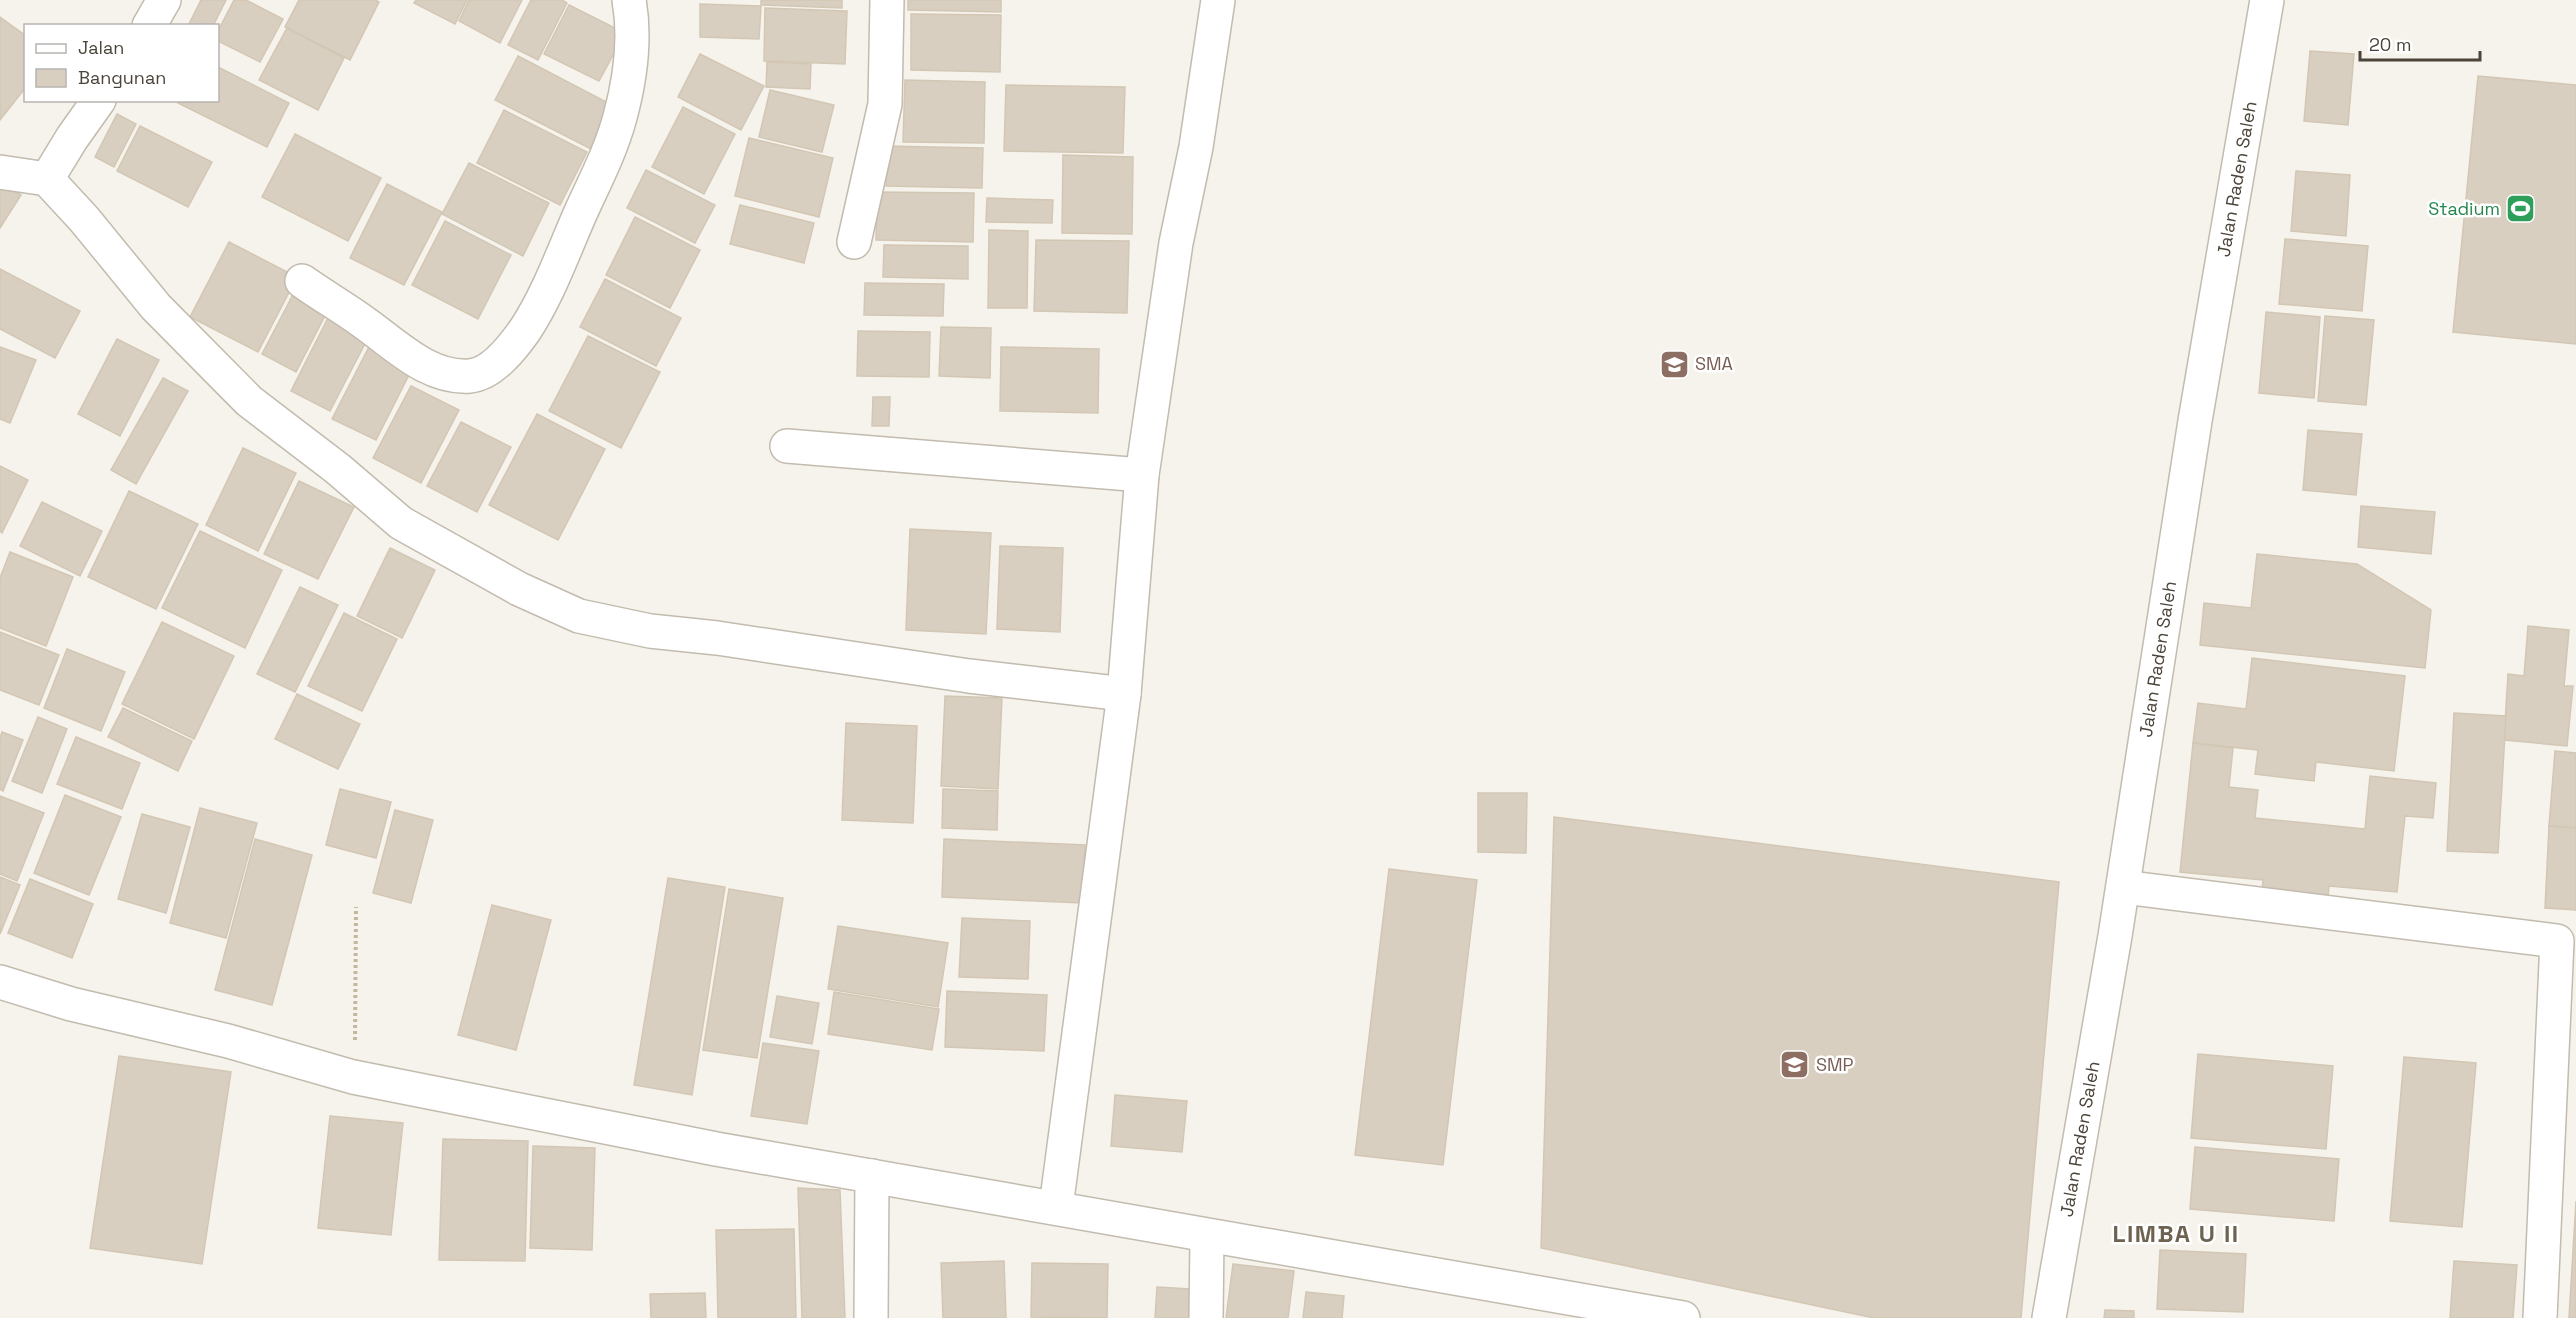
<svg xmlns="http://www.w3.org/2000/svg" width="2576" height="1318" viewBox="0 0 2576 1318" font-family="'Space Grotesk',sans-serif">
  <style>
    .building { fill: #d8cfc1; stroke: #d3c7b4; stroke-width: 1.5 }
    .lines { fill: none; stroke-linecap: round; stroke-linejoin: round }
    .minor-casing { stroke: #c2bbae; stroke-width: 36 }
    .path { stroke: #c4b79f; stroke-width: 4; stroke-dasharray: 3 3; stroke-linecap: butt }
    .minor { stroke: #fff; stroke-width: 33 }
    .labels { text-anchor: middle; stroke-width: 5; stroke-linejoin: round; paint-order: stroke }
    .street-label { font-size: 18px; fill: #4b4439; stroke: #fff }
    .leisure-label { font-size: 18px; fill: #27864d; stroke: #fff; text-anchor: end }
    .education-label { font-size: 18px; fill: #785e54; stroke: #fff; text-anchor: start }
    .district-label { font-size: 24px; font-weight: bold; letter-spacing: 1.5px; fill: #6e6250; stroke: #fff }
  </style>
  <rect width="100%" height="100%" fill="#f6f3ec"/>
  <!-- building -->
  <g class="building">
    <path d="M201 0H226L213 26H188Z"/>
    <path d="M234 0H246L283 19 260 62 218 41V31Z"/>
    <path d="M299 0H375L379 2 350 60 285 27Z"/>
    <path d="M416 0H467L455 24 414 3Z"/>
    <path d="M469 0H522L500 43 459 21Z"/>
    <path d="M531 0H562L567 3 538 60 508 45Z"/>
    <path d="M761 0H842V8L761 5Z"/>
    <path d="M908 0H1001V12L908 10Z"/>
    <path d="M700 4 761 6 759 39 700 37Z"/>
    <path d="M569 5 625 33 599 81 544 54Z"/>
    <path d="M765 8 847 11 845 64 764 61Z"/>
    <path d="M911 14 1001 15 1000 72 911 70Z"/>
    <path d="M0 17 26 36V87L0 120Z"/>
    <path d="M287 28 344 58 318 110 259 80Z"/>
    <path d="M2310 51 2354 54 2348 125 2304 121Z"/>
    <path d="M700 54 764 86 741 130 678 97Z"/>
    <path d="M518 56 616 107 593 150 495 100Z"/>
    <path d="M767 62 811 64 810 89 766 87Z"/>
    <path d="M218 67 289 103 267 147 178 103 218 100Z"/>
    <path d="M2478 76 2576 85V344L2453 332Z"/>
    <path d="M905 80 985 82 984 143 903 142Z"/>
    <path d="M1006 85 1125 87 1123 153 1004 151Z"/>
    <path d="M770 90 834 105 822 152 759 137Z"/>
    <path d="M683 107 735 134 704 194 652 167Z"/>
    <path d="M504 110 587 152 560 205 477 163Z"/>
    <path d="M117 114 136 124 114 167 95 157Z"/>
    <path d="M140 126 212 162 188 207 117 171Z"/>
    <path d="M295 134 381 178 348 241 262 197Z"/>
    <path d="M749 138 833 158 819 217 735 196Z"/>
    <path d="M887 146 983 148 982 188 886 186Z"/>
    <path d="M1063 155 1133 157 1132 234 1062 233Z"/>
    <path d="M469 163 549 203 523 256 442 214Z"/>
    <path d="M646 170 715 205 695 243 627 208Z"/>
    <path d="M2296 171 2350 175 2346 236 2291 231Z"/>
    <path d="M0 182 21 195 0 228Z"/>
    <path d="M387 184 442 212 404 285 350 258Z"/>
    <path d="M877 192 974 193 973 242 876 240Z"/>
    <path d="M987 198 1053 200 1052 223 986 222Z"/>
    <path d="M740 205 814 223 804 263 730 244Z"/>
    <path d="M635 217 700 250 670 308 606 275Z"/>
    <path d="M445 221 511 255 478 319 412 285Z"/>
    <path d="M989 230 1028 231 1027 308H988Z"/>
    <path d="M2285 239 2368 246 2362 311 2279 304Z"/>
    <path d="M1036 240 1129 241 1127 313 1034 311Z"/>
    <path d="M229 242 297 277 258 352 190 317Z"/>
    <path d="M884 245 968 246V279L883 277Z"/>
    <path d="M0 269 80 311 55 358 0 329Z"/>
    <path d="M605 279 681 318 656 366 580 327Z"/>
    <path d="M865 283 944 284 943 316 864 315Z"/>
    <path d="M298 285 332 302 296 372 262 354Z"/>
    <path d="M331 312 371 332 330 411 291 391Z"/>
    <path d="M2266 312 2320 317 2314 398 2259 393Z"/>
    <path d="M2325 316 2374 320 2366 405 2318 401Z"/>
    <path d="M941 327 991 328 990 378 939 376Z"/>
    <path d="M858 331 930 332 929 377 857 376Z"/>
    <path d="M588 336 660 372 621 448 549 411Z"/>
    <path d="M117 339 159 360 120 436 78 414Z"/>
    <path d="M372 341 415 363 376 440 332 419Z"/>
    <path d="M0 347 36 360 10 423 0 419Z"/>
    <path d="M1001 347 1099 349 1098 413 1000 411Z"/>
    <path d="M163 378 188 391 136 484 111 470Z"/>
    <path d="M411 386 459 410 421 483 373 458Z"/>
    <path d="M873 397H890L889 426H872Z"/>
    <path d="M537 414 605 449 558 540 489 505Z"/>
    <path d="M461 422 511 447 477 512 427 486Z"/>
    <path d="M2308 430 2362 434 2356 495 2303 490Z"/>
    <path d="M243 448 296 473 258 551 206 525Z"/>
    <path d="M0 466 28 480 2 533 0 531Z"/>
    <path d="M299 481 354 507 318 579 264 554Z"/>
    <path d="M129 491 198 524 156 609 88 577Z"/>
    <path d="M42 502 102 531 80 576 20 546Z"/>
    <path d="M2361 506 2435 512 2431 554 2358 547Z"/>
    <path d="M910 529 991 533 986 634 906 630Z"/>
    <path d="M200 531 282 570 245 648 162 608Z"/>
    <path d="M1000 546 1063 548 1060 632 997 629Z"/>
    <path d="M390 548 435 570 402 638 357 616Z"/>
    <path d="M10 552 73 577 46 646 0 628V578Z"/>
    <path d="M2257 554 2357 564 2431 610 2425 668 2200 645 2204 603 2251 608Z"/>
    <path d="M300 587 338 605 295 692 257 674Z"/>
    <path d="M344 613 397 639 362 711 308 686Z"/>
    <path d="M162 622 234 656 194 739 122 704Z"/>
    <path d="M2528 626 2569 630 2564 686H2573L2567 746 2504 740 2508 674 2524 676Z"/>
    <path d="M0 632 59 655 39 705 0 690Z"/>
    <path d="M67 649 125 672 101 731 44 708Z"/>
    <path d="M2252 658 2405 676 2394 771 2316 762 2314 781 2255 774 2258 750 2193 743 2198 703 2246 709Z"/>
    <path d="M297 694 360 724 338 769 275 739Z"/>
    <path d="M945 696 1002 698 998 789 941 786Z"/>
    <path d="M123 708 192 741 178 771 108 737Z"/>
    <path d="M2454 713 2506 716 2498 853 2447 851Z"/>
    <path d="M38 717 67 729 42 793 12 781Z"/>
    <path d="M846 723 917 726 913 823 842 820Z"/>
    <path d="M2 732 23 740 3 791 0 789V738Z"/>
    <path d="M76 737 140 763 122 809 57 784Z"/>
    <path d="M2193 743 2233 748 2229 787 2258 790 2255 818 2365 829 2370 776 2436 783 2433 818 2405 816 2397 892 2329 886 2328 898 2262 891 2263 880 2180 872Z"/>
    <path d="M2555 751 2576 753V828L2549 826Z"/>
    <path d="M340 789 391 802 376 858 326 845Z"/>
    <path d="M943 789 998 791 997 830 942 828Z"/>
    <path d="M1478 793H1527L1526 853 1478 852Z"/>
    <path d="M65 795 121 817 89 895 34 873Z"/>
    <path d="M0 796 44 813 17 881 0 874Z"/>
    <path d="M200 808 257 823 226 938 170 923Z"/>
    <path d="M395 810 433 820 411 903 373 893Z"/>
    <path d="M142 814 190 827 166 913 118 899Z"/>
    <path d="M1554 817 2059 882 2021 1318H1874L1541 1248Z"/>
    <path d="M2549 826 2576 828V910L2545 908Z"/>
    <path d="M255 839 312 855 272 1005 215 990Z"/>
    <path d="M944 839 1085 845 1083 903 942 897Z"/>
    <path d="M1389 869 1477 880 1443 1165 1355 1155Z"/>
    <path d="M0 877 20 885 0 934Z"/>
    <path d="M668 878 725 887 692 1095 634 1085Z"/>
    <path d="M30 879 93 904 72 958 8 933Z"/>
    <path d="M729 889 783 898 757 1058 703 1050Z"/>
    <path d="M492 905 551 920 516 1050 458 1035Z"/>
    <path d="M962 918 1030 921 1028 979 959 977Z"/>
    <path d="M838 926 948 943 938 1007 828 989Z"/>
    <path d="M947 991 1047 995 1044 1051 945 1047Z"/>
    <path d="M834 992 939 1009 932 1050 828 1034Z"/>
    <path d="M777 996 819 1003 812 1044 770 1037Z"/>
    <path d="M763 1043 819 1051 807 1124 751 1116Z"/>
    <path d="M2198 1054 2333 1066 2326 1149 2191 1138Z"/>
    <path d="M119 1056 231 1072 202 1264 90 1248Z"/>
    <path d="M2404 1057 2476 1063 2462 1227 2390 1221Z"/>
    <path d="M1115 1095 1187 1101 1182 1152 1111 1146Z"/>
    <path d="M330 1116 403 1123 391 1235 318 1228Z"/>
    <path d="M443 1139 528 1141 525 1261 439 1260Z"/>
    <path d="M533 1146 595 1148 592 1250 530 1248Z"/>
    <path d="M2195 1147 2339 1159 2334 1221 2190 1209Z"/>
    <path d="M798 1188 840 1190 845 1318H802Z"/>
    <path d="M2576 1201V1318H2569Z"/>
    <path d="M794 1229 796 1318H718L716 1230Z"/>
    <path d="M2160 1250 2246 1254 2243 1312 2157 1309Z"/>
    <path d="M1004 1261 1006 1318H943L941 1263Z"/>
    <path d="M2454 1261 2517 1265 2513 1318H2450Z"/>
    <path d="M1032 1263 1108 1264 1107 1318 1031 1317Z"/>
    <path d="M1233 1264 1294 1271 1288 1318H1226Z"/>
    <path d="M1157 1287 1190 1289 1189 1318H1155Z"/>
    <path d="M1306 1292 1344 1296 1342 1318H1303Z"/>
    <path d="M705 1293 706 1318H651L650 1294Z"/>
    <path d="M2105 1310 2134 1311V1318H2104Z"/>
  </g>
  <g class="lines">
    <defs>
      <g id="minor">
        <path d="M149 26 164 0"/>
        <path d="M0 172 47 179 84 219 156 307 249 401 338 469 401 523 519 589 579 616 650 631 717 638 969 676 1124 694"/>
        <path d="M47 179 72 138 99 100"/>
        <path d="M854 242 885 104 887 0"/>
        <path d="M302 281C323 296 346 309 366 324 397 346 429 379 470 376 492 374 513 347 525 330 548 295 563 253 580 214 594 183 611 151 620 117 630 80 636 39 629 0"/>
        <path d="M787 446 1142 475"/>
        <path d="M2123 887 2557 941 2540 1318"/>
        <path d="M0 982 71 1004 228 1041 353 1077 716 1149 1683 1318"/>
        <path d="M1056 1207 1124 694 1142 475 1176 243 1196 147 1218 0"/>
        <path d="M871 1318 872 1176"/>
        <path d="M1206 1318 1207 1237"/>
        <path d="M2049 1318 2115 936 2195 421 2267 0"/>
      </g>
    </defs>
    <!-- minor casing -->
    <use href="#minor" class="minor-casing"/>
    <!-- path -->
    <path class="path" d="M355 1040 356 907"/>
    <!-- minor -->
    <use href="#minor" class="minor"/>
  </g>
  <!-- icons -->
  <defs>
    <symbol id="stadium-square" viewBox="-11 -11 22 22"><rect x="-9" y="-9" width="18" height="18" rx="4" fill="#2e9e5b" stroke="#fff"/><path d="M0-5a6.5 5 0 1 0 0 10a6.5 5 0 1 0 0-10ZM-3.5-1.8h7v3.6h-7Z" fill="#fff"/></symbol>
    <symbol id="school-square" viewBox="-11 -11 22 22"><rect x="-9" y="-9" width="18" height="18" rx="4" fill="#8d6e63" stroke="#fff"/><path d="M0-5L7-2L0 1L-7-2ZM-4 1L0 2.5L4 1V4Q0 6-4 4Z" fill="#fff"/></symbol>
  </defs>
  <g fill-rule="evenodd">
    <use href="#stadium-square" x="2504" y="192" width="33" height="33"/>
    <use href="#school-square" x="1658" y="348" width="33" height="33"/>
    <use href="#school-square" x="1778" y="1048" width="33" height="33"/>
  </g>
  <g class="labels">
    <!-- street labels -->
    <g class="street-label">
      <text transform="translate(2237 179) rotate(-80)" y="6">Jalan Raden Saleh</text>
      <text transform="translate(2158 659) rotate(-81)" y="6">Jalan Raden Saleh</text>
      <text transform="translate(2080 1139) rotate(-80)" y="6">Jalan Raden Saleh</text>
    </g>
    <!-- leisure labels -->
    <g class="leisure-label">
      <text x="2500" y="215">Stadium</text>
    </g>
    <!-- education labels -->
    <g class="education-label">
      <text x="1695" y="370">SMA</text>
      <text x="1816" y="1071">SMP</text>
    </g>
    <!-- district labels -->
    <g class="district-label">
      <text x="2176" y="1242">LIMBA U II</text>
    </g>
  </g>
  <!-- legend -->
  <rect x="24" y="24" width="195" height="78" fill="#ffffff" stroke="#b7b4b0" stroke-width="1.5"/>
  <rect x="36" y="44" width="30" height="9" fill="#ffffff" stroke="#b7b4b0" stroke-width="1.5"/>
  <text x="78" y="54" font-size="18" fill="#4b4439">Jalan</text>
  <rect x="36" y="69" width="30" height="18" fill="#d8cfc1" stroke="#b7b4b0" stroke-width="1.5"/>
  <text x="78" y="84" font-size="18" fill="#4b4439">Bangunan</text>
  <!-- scale -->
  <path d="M2360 51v9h120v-9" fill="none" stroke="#4b4439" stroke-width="3"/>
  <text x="2369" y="51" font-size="18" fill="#4b4439" stroke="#ffffff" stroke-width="4.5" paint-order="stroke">20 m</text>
</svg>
